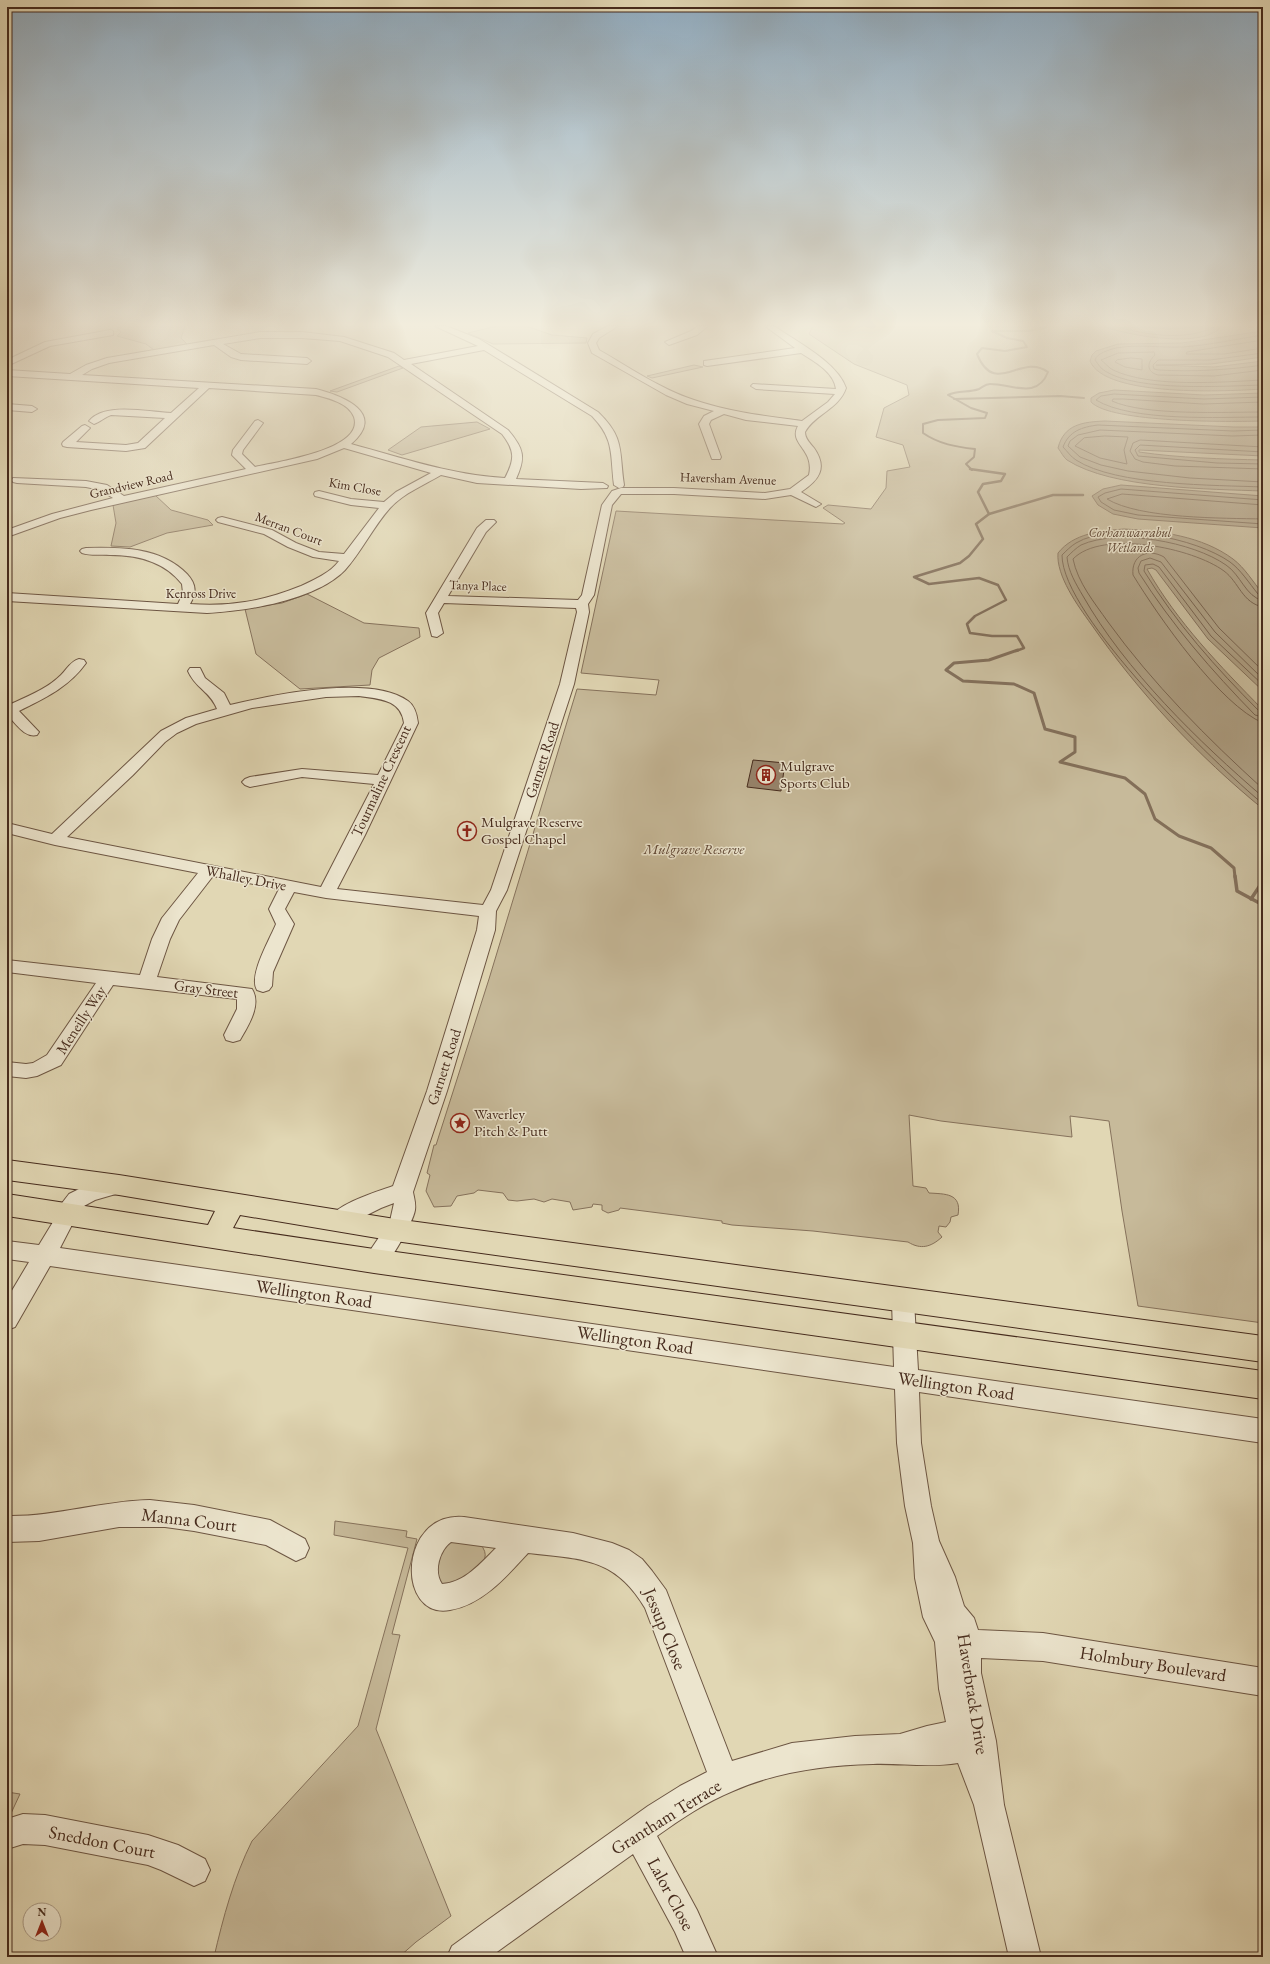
<svg xmlns="http://www.w3.org/2000/svg" width="1270" height="1964" viewBox="0 0 1270 1964" font-family="'EB Garamond',serif">
  <style>
    .green { fill: #c7ba9a; stroke: #86725c }
    .water { fill: #ac9d81; stroke: #836f59 }
    .lines { fill: none; stroke-linecap: round; stroke-linejoin: round }
    .shore { stroke: #79644f; stroke-width: 1 }
    .stream-far3 { stroke: #836f59; stroke-width: 2 }
    .stream-far2 { stroke: #836f59; stroke-width: 2.5 }
    .stream-far1 { stroke: #836f59; stroke-width: 3 }
    .stream { stroke: #836f59; stroke-width: 3.5 }
    .building { fill: #97846c; stroke: #462b1d }
    .minor-casing { stroke: #6d5643; stroke-width: 2 }
    .highway-casing { stroke: #462b1d; stroke-width: 2 }
    .minor { fill: #ece5ce; fill-rule: evenodd }
    .highway { fill: #e1d7b4; fill-rule: evenodd }
    .labels { text-anchor: middle; stroke-width: 3; stroke-linejoin: round; paint-order: stroke }
    .far-street-label { font-size: 13px; fill: #462b1d; stroke: #ece5ce }
    .far-park-label { font-size: 13px; font-style: italic; fill: #604836; stroke: #ece5ce }
    .street-label { font-size: 15px; fill: #462b1d; stroke: #ece5ce }
    .poi-label { font-size: 15px; fill: #462b1d; stroke: #ece5ce; text-anchor: start }
    .park-label { font-size: 15px; font-style: italic; fill: #604836; stroke: #ece5ce }
    .near-street-label { font-size: 18px; fill: #462b1d; stroke: #ece5ce }
  </style>
  <rect width="100%" height="100%" fill="#e1d7b4"/>
  <filter id="stains"><feTurbulence type="fractalNoise" baseFrequency=".005" numOctaves="4"/><feColorMatrix values="0 0 0 0 .2 0 0 0 0 .09 0 0 0 0 .02 0 0 0 .5 -.17"/></filter>
  <radialGradient id="worn" r=".72"><stop offset=".6" stop-color="#630" stop-opacity="0"/><stop offset="1" stop-color="#630" stop-opacity=".3"/></radialGradient>
  <!-- green -->
  <g class="green">
    <path d="M119 326H185L181 338 187 344 154 350 146 344 117 336 121 332 117 329Z"/>
    <path d="M497 326H526L552 335 587 338 586 343 493 344 468 333Z"/>
    <path d="M813 326H1263V1323L1138 1306 1122 1211 1109 1121 1070 1116 1072 1137 941 1121 909 1115 913 1186 926 1188 929 1193C945 1194 962 1193 958 1215L951 1217 950 1222 946 1227 939 1226 938 1232 942 1237C931 1247 921 1250 908 1242L813 1231 732 1225 722 1223V1221L620 1208 619 1210 608 1213 602 1210V1205L593 1204 592 1207 573 1210 570 1202 552 1199 544 1202 534 1199 517 1201 508 1200 503 1193 478 1190 474 1193 457 1196 451 1206 434 1207 426 1191 430 1175 427 1173 434 1145H436L489 979 577 689 656 695 659 680 581 673 616 511 843 524 845 523 823 508 828 505 871 509 886 488 887 471 910 467 903 445 876 437 884 408 909 395 907 385 854 364 809 334Z"/>
    <path d="M694 365 703 367 652 378 647 376Z"/>
    <path d="M399 366 403 368 337 392 330 391Z"/>
    <path d="M477 422 490 429 402 455 388 450 421 427Z"/>
    <path d="M155 495 171 510 208 520 213 525 167 533 130 547 111 546 116 523 113 505Z"/>
    <path d="M307 594 364 623 419 628 420 637 379 658 372 670 370 685 300 689 256 654 245 609 282 603Z"/>
    <path d="M335 1521 407 1531 406 1537 417 1539 392 1634 400 1635 376 1729 451 1916 416 1942 399 1957H214C223 1918 234 1877 252 1841L358 1726 408 1548 334 1535Z"/>
    <path d="M447 1540 480 1544C499 1564 461 1579 447 1588L436 1581 438 1553Z"/>
    <path d="M7 1792 20 1794 7 1822Z"/>
  </g>
  <!-- water -->
  <g class="water">
    <path d="M1102 326H1222C1204 350 1126 335 1102 326Z"/>
    <path d="M1263 331V357L1211 364 1156 365 1214 367 1263 361V389C1230 391 1105 398 1090 361L1092 355 1096 351 1118 344 1182 343Z"/>
    <path d="M1114 390 1204 395 1263 393V421C1231 422 1111 423 1091 402V398L1099 393Z"/>
    <path d="M1105 421 1234 427H1263V456L1139 450V452C1180 458 1222 459 1263 460V491C1210 489 1112 489 1067 460 1064 458 1061 452 1058 448 1064 424 1083 422 1105 421Z"/>
    <path d="M1121 485 1263 496V528L1138 519 1113 514 1098 505 1092 496 1103 489Z"/>
    <path d="M1124 529C1161 531 1202 536 1233 559 1245 568 1253 582 1263 594V691L1208 639 1156 570 1152 568 1147 569C1177 622 1220 666 1263 710V809C1198 756 1139 693 1091 624 1078 606 1056 576 1058 553 1074 533 1100 531 1124 529Z"/>
  </g>
  <g class="lines">
    <!-- shore -->
    <g class="shore">
      <path d="M1114 326C1147 335 1185 342 1217 326"/>
      <path d="M1136 326 1169 329 1205 326"/>
      <path d="M1263 335C1237 339 1210 345 1183 347 1161 348 1138 344 1116 348 1109 350 1097 353 1095 360 1098 364 1101 369 1105 371 1138 392 1224 386 1263 385"/>
      <path d="M1263 340 1187 352 1186 354H1224L1263 348"/>
      <path d="M1263 353 1210 360H1158L1153 365 1154 369 1158 370C1193 372 1228 370 1263 365"/>
      <path d="M1131 358 1142 359V370L1125 367 1115 362 1117 360Z"/>
      <path d="M1263 370 1214 376 1158 375C1146 372 1147 362 1155 355L1154 352 1118 353 1101 360C1105 363 1109 368 1113 370 1151 388 1221 382 1263 380"/>
      <path d="M1263 397 1204 399 1114 394 1101 396 1096 400C1132 422 1220 417 1263 417"/>
      <path d="M1263 402 1203 404 1123 399H1113L1112 401C1145 416 1225 412 1263 412"/>
      <path d="M1263 430 1233 431 1098 425C1082 427 1069 431 1063 447 1067 451 1071 457 1076 460 1116 486 1215 485 1263 487"/>
      <path d="M1263 435 1233 436 1100 430 1078 435 1070 441 1068 446 1080 457 1101 465 1128 471 1190 478 1263 482"/>
      <path d="M1105 436 1128 437 1124 450 1127 464 1100 458 1075 446 1084 438Z"/>
      <path d="M1263 447 1140 440 1133 443 1130 451 1135 459 1143 462 1175 466 1263 469"/>
      <path d="M1263 452 1140 445 1135 450 1138 456 1217 463 1263 464"/>
      <path d="M1263 500 1121 489 1105 493 1098 497 1101 502 1114 510 1138 515 1263 524"/>
      <path d="M1263 505 1122 494 1107 499C1140 519 1223 518 1263 519"/>
      <path d="M1263 596 1258 594C1249 583 1241 570 1230 562 1196 538 1113 521 1076 543 1071 546 1066 551 1062 555 1062 616 1215 764 1263 804"/>
      <path d="M1263 601C1245 596 1241 575 1226 565 1193 542 1119 528 1081 545 1076 548 1071 553 1067 557 1068 571 1076 584 1083 596 1125 670 1199 742 1263 797"/>
      <path d="M1263 607C1242 603 1239 582 1224 571 1193 548 1102 529 1073 559 1078 583 1094 602 1108 622 1153 684 1207 738 1263 789"/>
      <path d="M1263 671 1219 628 1164 557C1148 548 1131 555 1133 575 1158 616 1220 705 1263 723"/>
      <path d="M1263 679 1215 632 1161 562 1150 558 1141 561 1138 568 1139 573C1172 625 1212 671 1255 715L1263 717"/>
      <path d="M1263 685 1211 636 1159 567 1153 564 1145 565 1144 571C1176 623 1216 668 1259 711L1263 712"/>
    </g>
    <!-- stream-far3 -->
    <g class="stream-far3">
      <path d="M954 399 1060 396 1084 398"/>
      <path d="M972 470 966 464 974 457 975 449C956 447 939 444 923 433V424L938 420 985 418 987 413 971 408 948 395C958 390 969 393 979 389 983 387 985 384 990 384 1012 384 1037 400 1048 372 1021 352 995 398 977 354L982 348 1005 351 1027 347 1023 341 1007 338 992 331H1028L1045 328 1047 326"/>
    </g>
    <!-- stream-far2 -->
    <g class="stream-far2">
      <path d="M970 469 1005 474 1001 481 983 484 978 492 989 514 976 524 983 539 969 556 960 563 914 577 929 584 979 578 998 585 1006 600 975 616 967 624 970 633 992 636H1017L1024 648 1016 651"/>
      <path d="M989 514 1053 495H1083"/>
    </g>
    <!-- stream-far1 -->
    <path class="stream-far1" d="M1018 650 989 660 954 663 946 670 963 681 1014 684 1034 693 1045 729 1075 737V752L1060 762 1125 778 1145 794 1155 819 1179 836 1211 848 1234 868 1235 877"/>
    <!-- stream -->
    <g class="stream">
      <path d="M1235 876 1237 891 1263 905"/>
      <path d="M1251 899 1263 881"/>
    </g>
  </g>
  <!-- building -->
  <path class="building" d="M753 760 785 763 781 791 747 787Z"/>
  <g class="lines">
    <defs>
      <g id="minor">
        <path d="M435 326H446L479 339 598 412C625 438 619 451 624 485L623 487 619 488 614 485C610 454 615 440 592 416L484 350 411 364 508 430C524 449 526 457 516 479L603 483 608 486 607 488 581 489 477 483 441 475C424 485 404 493 390 508 373 527 362 551 345 570 316 600 247 611 207 613L7 601V593L178 604 183 593 182 584C164 561 137 555 110 555 101 554 91 556 82 553L80 551 82 549 86 548C121 547 161 547 187 574 196 584 197 592 190 604 231 607 264 601 301 586 314 580 330 573 339 561L313 557 288 547 264 534 218 522 216 520 218 518 222 517 272 530 296 543 319 552 344 554 379 508 351 505 315 496 314 494 315 492 319 491 351 499 384 502 396 492 431 473 344 448 317 459 91 510 60 518 7 537V530L52 514 113 498 100 490 86 487 17 483 13 482 12 480 13 478 86 481 107 485 124 496 246 469 232 455 233 450 255 421 258 420 263 423 243 450 242 454 255 467C275 462 365 450 354 417 349 403 328 398 316 395L209 388 145 448 126 451 67 447 63 446 62 444 63 442 82 426 85 425 90 428 76 442 126 445 138 443 165 418 111 415C105 417 100 422 94 424L89 421C104 402 149 412 171 413L199 388 7 376V370L70 374 86 365 107 358 260 332H302L344 337 394 353 404 360 478 346ZM260 338H302L340 341 388 357 502 434C515 451 515 459 505 478 452 475 402 458 351 444 387 413 343 396 316 389L82 375 92 369 109 363 214 345 231 357 241 360 307 364 311 361 307 358 241 354 223 344Z"/>
        <path d="M608 326H618L599 338 596 343 599 350C629 367 660 389 694 400 729 412 765 416 802 421L828 402 835 394 756 389 751 386 753 384 836 389C834 372 815 362 801 353L707 366 704 365V361L795 348 765 326H774C797 342 837 362 846 388 839 409 815 414 805 432 805 439 810 443 814 448 828 468 819 480 801 492L821 504 816 507 791 495 765 499 674 494H621L612 505 594 595 588 604 589 612 574 684 507 890 496 911 495 930 447 1091 413 1192C414 1198 416 1203 415 1210 413 1222 391 1262 381 1268 375 1271 372 1270 366 1268L363 1261 390 1221 394 1203 381 1208 339 1229 331 1226 328 1220C336 1204 376 1192 393 1186L427 1091 477 930 479 916 326 898 294 892 285 909 294 924 273 972 272 986 269 990 263 992 257 990C248 976 270 939 276 924L269 909 279 889 213 876 179 920 170 939 157 977 252 989C262 1005 248 1026 240 1040L233 1042 226 1040 224 1035 237 1009V999L113 985 61 1065 37 1076 26 1078 7 1076V1062L26 1064 33 1063 47 1055 96 983 7 972V960L140 975 152 939 162 918 198 873 55 845 7 833V823L52 834 161 731 186 718 217 709C210 691 196 689 188 671L190 668H200L205 678 224 693 230 705C273 695 370 674 408 701 415 706 417 715 418 723L365 835 337 889 483 905 491 890 560 684 577 612 576 608 444 603 438 613 443 633 437 637 432 636 426 613 477 528 486 520H494L496 522 486 532 448 596 578 600 582 595 602 505 612 491 621 488H674L765 493 790 489 809 475C815 449 788 444 798 426L746 420 724 414 711 420 709 424 721 457 720 459H712L699 424 704 416 714 411 687 404 666 395 592 353 588 343 593 334ZM359 696C379 699 401 699 404 723L378 775 302 769 250 777 245 779 242 782 245 785 250 787 302 777 374 784 321 887 67 837 133 775 165 742 177 733 196 724 252 708 326 697Z"/>
        <path d="M698 326H708L697 335 669 345 665 342 691 331Z"/>
        <path d="M110 330 113 331V335L50 346 7 366V360L45 342Z"/>
        <path d="M7 404 32 406 37 409 32 412 7 410Z"/>
        <path d="M79 659 84 660 86 663C69 687 45 698 19 711L39 732 37 735C24 738 16 723 7 715V706C25 697 46 690 61 675 67 669 71 661 79 659Z"/>
        <path d="M119 1176 126 1179 129 1185 126 1191 95 1200 84 1206 77 1215 60 1248 894 1367 892 1301 895 1294 903 1291 911 1294 914 1301 918 1370 1263 1419V1443L919 1392 921 1443 931 1506 939 1541 955 1577 964 1606 974 1618 978 1630 1043 1633 1263 1668V1696L1043 1661 981 1658V1673L996 1741 1004 1805 1041 1957H1009L974 1805 958 1763C930 1768 901 1763 873 1764 826 1765 776 1772 733 1791 706 1802 681 1819 657 1836L697 1910 718 1957H686L675 1932 633 1854 490 1957H447L452 1946 485 1922 648 1806 680 1786 707 1772 645 1608C615 1557 581 1559 528 1553 507 1576 482 1605 450 1610 396 1620 398 1511 464 1517L573 1533 612 1543 629 1550 642 1559 652 1571 666 1590 732 1761 792 1743 855 1736 900 1734 927 1726 946 1722 939 1689 935 1642 923 1617 915 1578 913 1543 905 1506 897 1443 895 1389 50 1266 15 1327 7 1330V1299L29 1262 7 1259V1241L39 1245 53 1222 59 1207 69 1194 83 1187ZM451 1542 496 1548C481 1563 464 1583 442 1584 433 1571 440 1550 451 1542Z"/>
        <path d="M150 1500 194 1505 270 1520 305 1539 309 1548 305 1557 296 1561 266 1545 194 1531 165 1527H119L39 1541 7 1542V1516C55 1517 101 1501 150 1500Z"/>
        <path d="M23 1814 45 1815 148 1835 178 1845 205 1859 210 1870 205 1881 194 1886 161 1870 148 1865 45 1845 23 1844 7 1849V1819Z"/>
      </g>
      <path id="highway" d="M7 1160 119 1175 395 1219 1263 1336V1362L395 1241 240 1215 233 1228 374 1249 1263 1371V1399L374 1273 7 1216V1194L208 1225 215 1211 119 1195 7 1180Z"/>
    </defs>
    <!-- minor casing -->
    <use href="#minor" class="minor-casing"/>
    <!-- highway casing -->
    <use href="#highway" class="highway-casing"/>
    <!-- minor -->
    <use href="#minor" class="minor"/>
    <!-- highway -->
    <use href="#highway" class="highway"/>
  </g>
  <!-- sky -->
  <linearGradient id="sky" x2="0" y2="1"><stop stop-color="#90abbf"/><stop offset="0.54" stop-color="#f2eddd"/><stop offset="1" stop-color="#f2eddd" stop-opacity="0"/></linearGradient>
  <rect width="1270" height="601" fill="url(#sky)"/>
  <!-- icons -->
  <defs>
    <symbol id="building-ring" viewBox="-11 -11 22 22"><circle r="9.5" fill="#ece5ce" stroke="#8f2418" stroke-width="1.5"/><path d="M-4-6H4V6H1V3H-1V6H-4ZM-2.5-4.3h1.7v1.8h-1.7ZM.8-4.3h1.7v1.8H.8ZM-2.5-1h1.7V.8h-1.7ZM.8-1h1.7V.8H.8Z" fill="#8f2418"/></symbol>
    <symbol id="church-ring" viewBox="-11 -11 22 22"><circle r="9.5" fill="#ece5ce" stroke="#8f2418" stroke-width="1.5"/><path d="M-1.2-6h2.4v3.5h3.3v2.4h-3.3V6h-2.4V-.1h-3.3v-2.4h3.3Z" fill="#8f2418"/></symbol>
    <symbol id="sight-ring" viewBox="-11 -11 22 22"><circle r="9.5" fill="#ece5ce" stroke="#8f2418" stroke-width="1.5"/><path d="M0-6L1.8-2.2L6-1.7L2.9 1.2L3.7 5.4L0 3.3L-3.7 5.4L-2.9 1.2L-6-1.7L-1.8-2.2Z" fill="#8f2418"/></symbol>
  </defs>
  <g fill-rule="evenodd">
    <use href="#building-ring" x="755" y="764" width="22" height="22"/>
    <use href="#church-ring" x="456" y="820" width="22" height="22"/>
    <use href="#sight-ring" x="449" y="1112" width="22" height="22"/>
  </g>
  <g class="labels">
    <!-- far-street labels -->
    <g class="far-street-label">
      <text transform="translate(728 478) rotate(2)" y="5">Haversham Avenue</text>
      <text transform="translate(131 484) rotate(-13)" y="5">Grandview Road</text>
      <text transform="translate(355 486) rotate(10)" y="5">Kim Close</text>
      <text transform="translate(289 528) rotate(21)" y="5">Merran Court</text>
      <text transform="translate(478 585) rotate(2)" y="5">Tanya Place</text>
      <text x="201" y="598">Kenross Drive</text>
    </g>
    <!-- far-park labels -->
    <g class="far-park-label">
      <text x="1130" y="537">Corhanwarrabul<tspan x="1130" dy="15">Wetlands</tspan></text>
    </g>
    <!-- street labels -->
    <g class="street-label">
      <text transform="translate(542 760) rotate(-72)" y="5">Garnett Road</text>
      <text transform="translate(381 781) rotate(-65)" y="5">Tourmaline Crescent</text>
      <text transform="translate(246 878) rotate(11)" y="5">Whalley Drive</text>
      <text transform="translate(206 989) rotate(7)" y="5">Gray Street</text>
      <text transform="translate(81 1020) rotate(-57)" y="5">Meneilly Way</text>
      <text transform="translate(444 1067) rotate(-72)" y="5">Garnett Road</text>
    </g>
    <!-- poi labels -->
    <g class="poi-label">
      <text x="780" y="771">Mulgrave<tspan x="780" dy="17">Sports Club</tspan></text>
      <text x="481" y="827">Mulgrave Reserve<tspan x="481" dy="17">Gospel Chapel</tspan></text>
      <text x="474" y="1119">Waverley<tspan x="474" dy="17">Pitch &amp; Putt</tspan></text>
    </g>
    <!-- park labels -->
    <g class="park-label">
      <text x="694" y="854">Mulgrave Reserve</text>
    </g>
    <!-- near-street labels -->
    <g class="near-street-label">
      <text transform="translate(314 1294) rotate(8)" y="6">Wellington Road</text>
      <text transform="translate(635 1340) rotate(8)" y="6">Wellington Road</text>
      <text transform="translate(956 1386) rotate(8)" y="6">Wellington Road</text>
      <text transform="translate(189 1520) rotate(7)" y="6">Manna Court</text>
      <text transform="translate(665 1629) rotate(68)" y="6">Jessup Close</text>
      <text transform="translate(1153 1664) rotate(9)" y="6">Holmbury Boulevard</text>
      <text transform="translate(973 1694) rotate(81)" y="6">Haverbrack Drive</text>
      <text transform="translate(666 1817) rotate(-32)" y="6">Grantham Terrace</text>
      <text transform="translate(102 1842) rotate(11)" y="6">Sneddon Court</text>
      <text transform="translate(671 1894) rotate(62)" y="6">Lalor Close</text>
    </g>
  </g>
  <!-- margin -->
  <rect width="1270" height="1964" fill="none" stroke="#e1d7b4" stroke-width="24"/>
  <rect x="8" y="8" width="1254" height="1948" fill="none" stroke="#462b1d" stroke-width="2"/>
  <rect x="12" y="12" width="1246" height="1940" fill="none" stroke="#462b1d"/>
  <!-- north arrow -->
  <g transform="translate(42 1922)"><circle r="19" fill="#ece5ce" stroke="#aa9b87"/>
  <path d="M0-3L7 15L0 10L-7 15Z" fill="#8f2418"/>
  <text y="-6" font-size="11" font-weight="bold" text-anchor="middle" fill="#462b1d">N</text>
  </g>
  <rect width="100%" height="100%" filter="url(#stains)"/>
  <rect width="100%" height="100%" fill="url(#worn)"/>
</svg>
